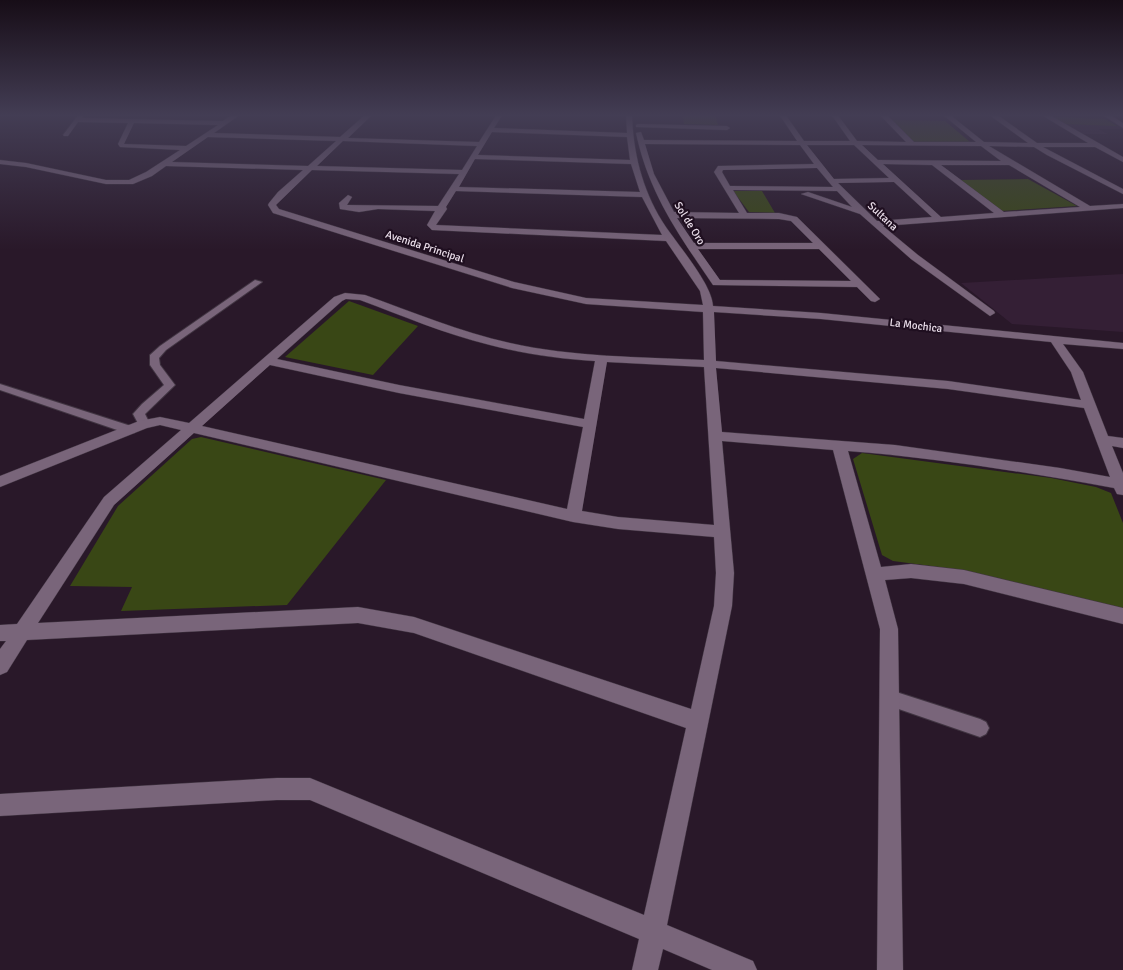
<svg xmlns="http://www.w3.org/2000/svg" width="1123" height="970" viewBox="0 0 1123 970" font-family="Signika,sans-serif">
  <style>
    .built { fill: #341f35 }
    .green { fill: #394715 }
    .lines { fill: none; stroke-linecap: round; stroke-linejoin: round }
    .service-casing { stroke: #413542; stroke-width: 2 }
    .minor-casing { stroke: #413542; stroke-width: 1 }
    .service { fill: #79657a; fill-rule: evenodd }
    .minor { fill: #79657a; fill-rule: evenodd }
    .labels { text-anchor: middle; stroke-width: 4.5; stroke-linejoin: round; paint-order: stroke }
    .far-street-label { font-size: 11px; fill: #ede1ed; stroke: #1f0f20 }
  </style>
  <rect width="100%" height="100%" fill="#291829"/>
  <!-- built -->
  <g class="built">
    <path d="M1065 124 1118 126 1123 129H1098L1108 134H1082Z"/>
    <path d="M1123 274V332L1012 324 961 283Z"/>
  </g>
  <!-- green -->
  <g class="green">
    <path d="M683 114H715L718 125 684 124Z"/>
    <path d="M1053 117 1105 119 1117 126 1064 124Z"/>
    <path d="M892 120 945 121 970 142H913Z"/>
    <path d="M1028 179 1077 206 1001 211 960 180Z"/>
    <path d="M733 191H762L775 213 749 212Z"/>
    <path d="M349 301 418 326 373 375 285 357Z"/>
    <path d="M201 437 386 480 287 605 121 611 132 587 70 586 118 506 192 439Z"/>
    <path d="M862 453 1051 478 1096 487 1111 493 1123 523V609L961 570 893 561 882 555 853 459Z"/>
  </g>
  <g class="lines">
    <defs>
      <g id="service">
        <path d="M255 280 262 282 166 350 159 358 160 365 175 385 145 414 150 424 148 427H140L133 414 142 404 164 385 150 365V355L160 346Z"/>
        <path d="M0 384 134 427 136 430 134 433H126L0 390Z"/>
        <path d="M890 690 980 719 986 722 989 728 986 734 980 737 890 706 884 704 882 698 884 692Z"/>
      </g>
      <g id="minor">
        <path d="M79 114H85L82 118 223 121 233 114H241L214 133 340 137 366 114H373L348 138 479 142 497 114H503L494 128 627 133 626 114H632C633 152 642 188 662 221 675 242 712 283 713 306L821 313 1123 343V349L1063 344 1083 372 1108 436 1123 438V448L1112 446 1123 473V495L1117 494 1114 488C1026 472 937 458 848 451L881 567 911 564 964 570 1123 608V624L964 584 911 578 885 580 898 629 903 970H877L880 629 833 450 722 441 734 573 732 606 667 925 753 961 757 970H712L663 949 658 970H632L639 939 310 800H277L0 816V794L277 778H310L644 915 686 728 414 633 358 623 27 640 7 672 0 675V649L6 641H0V625L17 624 104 497 181 430 160 425 147 428 0 487V476L139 421 160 417 189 423 334 297 345 293 365 295C413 312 460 332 510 343 573 357 639 357 704 360L703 312 586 304 512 288 273 213 268 205 269 203 278 192 303 170 166 166 152 176 133 184H106L26 167 0 164V160L26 163 106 180H129L146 172 180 150 120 147 118 144 128 123 78 122 68 136H64L63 135ZM134 123 218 125 186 146 124 144ZM492 132 627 137 630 160 478 155ZM208 137 336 141 308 166 172 162ZM343 141 477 146 462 170 317 166ZM475 159 631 164 640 192 459 187ZM312 170 459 174 438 206 347 205 352 197 348 195 339 203 340 209 359 212 378 209 435 211 427 225 432 230 666 241 700 291 703 305 586 298 514 282 279 209 276 205ZM456 191 642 197 662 235 436 225 447 209 446 207ZM346 299 360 300C403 316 445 334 490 345 524 354 560 359 595 361L584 419 399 385 277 359 342 301ZM714 312 821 319 1051 342 1071 372 1081 400 948 381 716 361ZM607 362 704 367 714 525 618 517 582 511ZM270 365 399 393 583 427 567 509 202 426ZM716 368 948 389 1084 408 1110 477 1060 468 895 445 722 432ZM194 433 573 522 618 529 714 537 716 573 714 606 691 709 414 617 358 607 38 623 114 505Z"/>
        <path d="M779 114H785L804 141H850L831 114H837L857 141 906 142 879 114H886L914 142H976L942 114H949L984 142 1028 143 988 114H996L1037 143H1088L1040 114H1048L1123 157V162L1095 147H1043L1123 189V194L1047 155 1034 147 989 146 1090 206 1123 204V208L883 226 918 255 994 311 995 313 990 316 911 259 860 214 801 194 808 192 852 207 837 191 733 190 747 213H779L797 217 880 299 875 302 871 301 857 287 713 285C679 235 649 194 636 133L641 132 644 140 797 141ZM645 144 800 145 814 164 718 166 714 172 739 213 674 212 654 174ZM807 145H854L889 178 834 179ZM862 145 981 146 1001 161 878 160ZM883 164 932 165 994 213 941 217ZM941 165H1009L1080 207 1004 212ZM817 168 833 187 730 186 722 172 723 170ZM894 182 932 217 877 221 838 183ZM677 218 779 219 791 221 813 243H694ZM698 249H819L851 281 720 280Z"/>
        <path d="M1101 114H1109L1123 123V128Z"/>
        <path d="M638 124 727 126 730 128 727 130 636 127V125Z"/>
      </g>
    </defs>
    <!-- service casing -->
    <use href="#service" class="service-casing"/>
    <!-- minor casing -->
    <use href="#minor" class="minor-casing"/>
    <!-- service -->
    <use href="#service" class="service"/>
    <!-- minor -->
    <use href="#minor" class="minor"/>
  </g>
  <!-- sky -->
  <linearGradient id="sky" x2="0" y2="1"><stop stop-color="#170d17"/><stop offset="0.46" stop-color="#433d54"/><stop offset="1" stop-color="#433d54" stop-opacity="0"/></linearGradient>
  <rect width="1123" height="250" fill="url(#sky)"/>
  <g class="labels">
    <!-- far-street labels -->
    <g class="far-street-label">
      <text transform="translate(883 216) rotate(43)" y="4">Sultana</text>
      <text transform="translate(690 223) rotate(58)" y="4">Sol de Oro</text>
      <text transform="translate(425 246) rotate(18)" y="4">Avenida Principal</text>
      <text transform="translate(916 325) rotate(7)" y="4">La Mochica</text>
    </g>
  </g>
</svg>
